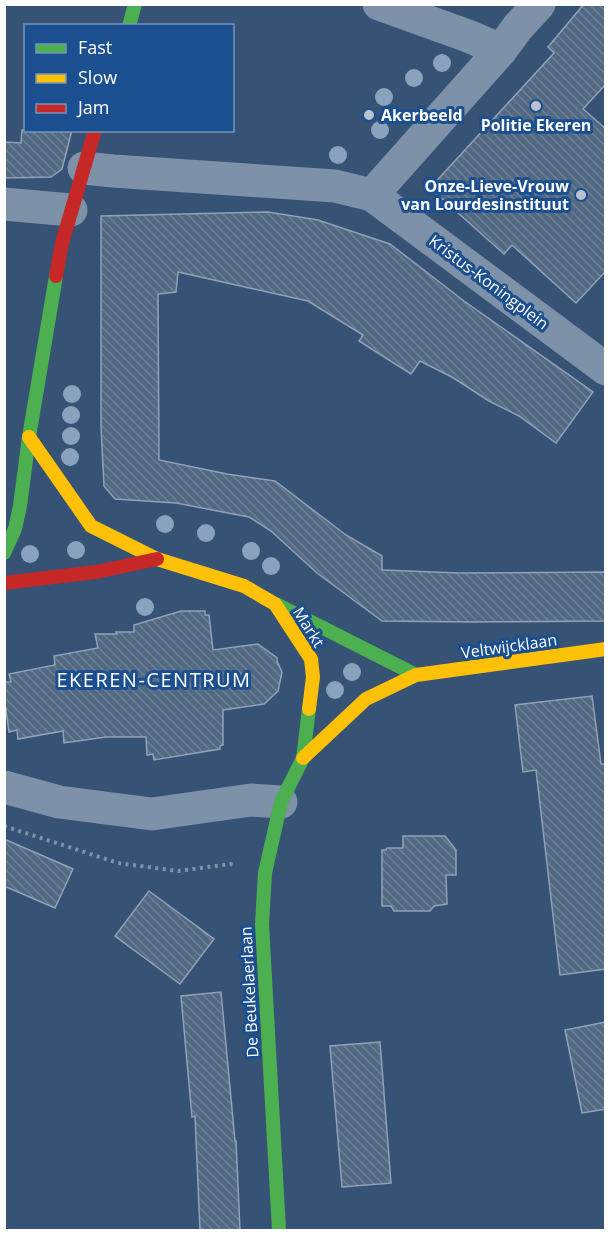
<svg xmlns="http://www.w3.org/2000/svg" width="610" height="1235" viewBox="0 0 610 1235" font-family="'Open Sans',sans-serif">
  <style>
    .building { fill: url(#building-back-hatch); stroke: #92a2b6; stroke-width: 1.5 }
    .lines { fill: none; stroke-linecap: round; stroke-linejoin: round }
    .path { stroke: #7d92a8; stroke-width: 4; stroke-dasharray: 3 4.5; stroke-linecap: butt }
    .street { stroke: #7d92a8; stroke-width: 33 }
    .fast { stroke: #4caf50; stroke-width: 14 }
    .slow { stroke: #ffc107; stroke-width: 14 }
    .jam { stroke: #c62828; stroke-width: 14 }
    .tree { fill: #8aa2be }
    .poi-dot { fill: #b9c2ce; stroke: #1b4f8f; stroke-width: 2 }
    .labels { text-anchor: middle; stroke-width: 6; stroke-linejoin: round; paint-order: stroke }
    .poi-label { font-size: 16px; font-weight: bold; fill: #fff; stroke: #1b4f8f; text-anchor: start }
    .street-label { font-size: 16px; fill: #fff; stroke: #1b4f8f }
    .quarter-label { font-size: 20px; letter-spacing: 1.5px; fill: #fff; stroke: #1b4f8f }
  </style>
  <defs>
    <pattern id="building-back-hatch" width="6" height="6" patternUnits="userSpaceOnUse" patternTransform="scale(1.5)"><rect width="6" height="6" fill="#526984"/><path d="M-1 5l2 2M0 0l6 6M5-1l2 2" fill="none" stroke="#6c8096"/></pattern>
  </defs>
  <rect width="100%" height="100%" fill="#365274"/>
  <!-- building -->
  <g class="building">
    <path d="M584 4H606V84L583 109 606 129V271L576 303 512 245 504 254 430 188 554 53 548 47Z"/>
    <path d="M22 130H72L62 169 51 177 4 178V142L21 143Z"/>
    <path d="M268 212 318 220 390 244 464 301 593 392 556 443 519 416 489 401 452 377 420 361 411 374 359 341 363 335 308 301 178 272 176 292 158 294 159 460 227 474 275 481 346 535 382 556V570L460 573 605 572V621L472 622 382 621 317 573 271 531 249 517 176 503 115 499 104 486 101 427V216Z"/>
    <path d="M181 611H205V615H209L213 650 258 644 277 658V661L282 672 278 691 264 704 223 710V745L220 746V749L154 760 153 754 147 755 146 737H106L64 743 63 731 18 739 17 730 9 732 4 696V682H11L9 674 55 665 54 656 98 648 95 634H117L116 632H134V625Z"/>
    <path d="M592 696 601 764H606V969L560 975 536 770 523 772 515 705Z"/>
    <path d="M403 836H445L456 850V875H446L447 904 434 906 430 911H394L391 906H382V850H386L387 848H403Z"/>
    <path d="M4 839 73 869 55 908 4 886Z"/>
    <path d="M149 891 214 939 180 984 115 936Z"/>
    <path d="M221 992 235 1141H236L240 1230H200L195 1116 192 1117 181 996Z"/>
    <path d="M606 1022V1109L582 1113 565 1030Z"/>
    <path d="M380 1042 391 1183 342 1187 330 1046Z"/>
  </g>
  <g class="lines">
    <!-- path -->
    <path class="path" d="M4 826 118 863 178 871 230 864 234 865"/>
    <!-- street -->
    <g class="street">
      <path d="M379 4 468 36 501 50"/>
      <path d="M84 168 113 171 335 186 372 195 606 369"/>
      <path d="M372 195 501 50 518 27 539 4"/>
      <path d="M4 204 71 210"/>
      <path d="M4 787 59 802 152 814 251 800 281 802"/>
    </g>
    <!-- fast -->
    <g class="fast">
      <path d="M129 26 135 4"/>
      <path d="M4 553 15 529 20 506 29 437 56 276"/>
      <path d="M276 604 416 675"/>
      <path d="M279 1230 262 924 265 873 281 802 303 758 309 709"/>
    </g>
    <!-- slow -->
    <g class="slow">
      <path d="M29 437 91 526 157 559 244 586 275 604 311 659 313 677 309 709"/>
      <path d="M303 758 366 699 416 675 606 649"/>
    </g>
    <!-- jam -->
    <g class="jam">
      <path d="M56 276 62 243 95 130"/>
      <path d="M4 583 96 572 157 559"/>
    </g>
  </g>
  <!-- trees -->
  <g class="tree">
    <circle cx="442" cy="63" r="9"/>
    <circle cx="414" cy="78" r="9"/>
    <circle cx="384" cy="97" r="9"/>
    <circle cx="380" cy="130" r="9"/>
    <circle cx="338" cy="155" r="9"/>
    <circle cx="72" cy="394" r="9"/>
    <circle cx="71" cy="415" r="9"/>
    <circle cx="71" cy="436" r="9"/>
    <circle cx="70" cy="457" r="9"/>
    <circle cx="165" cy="524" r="9"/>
    <circle cx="206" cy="533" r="9"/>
    <circle cx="76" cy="550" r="9"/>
    <circle cx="251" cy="551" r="9"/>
    <circle cx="30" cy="554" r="9"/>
    <circle cx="271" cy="566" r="9"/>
    <circle cx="145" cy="607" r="9"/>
    <circle cx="352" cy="672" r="9"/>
    <circle cx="335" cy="690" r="9"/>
  </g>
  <!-- markers -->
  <g class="poi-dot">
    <circle cx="536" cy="106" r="6"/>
    <circle cx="369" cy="115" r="6"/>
    <circle cx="581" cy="195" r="6"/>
  </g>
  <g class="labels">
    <!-- poi labels -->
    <g class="poi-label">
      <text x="381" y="121">Akerbeeld</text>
      <text x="536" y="131" text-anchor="middle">Politie Ekeren</text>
      <text x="569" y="192" text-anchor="end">Onze-Lieve-Vrouw<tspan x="569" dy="18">van Lourdesinstituut</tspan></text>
    </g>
    <!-- street labels -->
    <g class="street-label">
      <text transform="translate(489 282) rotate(37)" y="6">Kristus-Koningplein</text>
      <text transform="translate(309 627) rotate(58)" y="6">Markt</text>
      <text transform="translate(509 646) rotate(-8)" y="6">Veltwijcklaan</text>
      <text transform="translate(249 992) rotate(-93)" y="6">De Beukelaerlaan</text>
    </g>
    <!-- quarter labels -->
    <g class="quarter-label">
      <text x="154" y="687">EKEREN-CENTRUM</text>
    </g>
  </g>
  <!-- border -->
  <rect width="610" height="1235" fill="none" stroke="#ffffff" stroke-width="12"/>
  <!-- legend -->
  <rect x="24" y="24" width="210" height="108" fill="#1b4f8f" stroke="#7695bc" stroke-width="1.5"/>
  <rect x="36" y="44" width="30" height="9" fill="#4caf50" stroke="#7695bc" stroke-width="1.5"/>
  <text x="78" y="54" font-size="18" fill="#ffffff">Fast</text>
  <rect x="36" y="74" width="30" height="9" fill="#ffc107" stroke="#7695bc" stroke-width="1.5"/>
  <text x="78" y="84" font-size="18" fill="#ffffff">Slow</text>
  <rect x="36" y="104" width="30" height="9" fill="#c62828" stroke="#7695bc" stroke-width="1.5"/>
  <text x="78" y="114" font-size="18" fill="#ffffff">Jam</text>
</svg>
